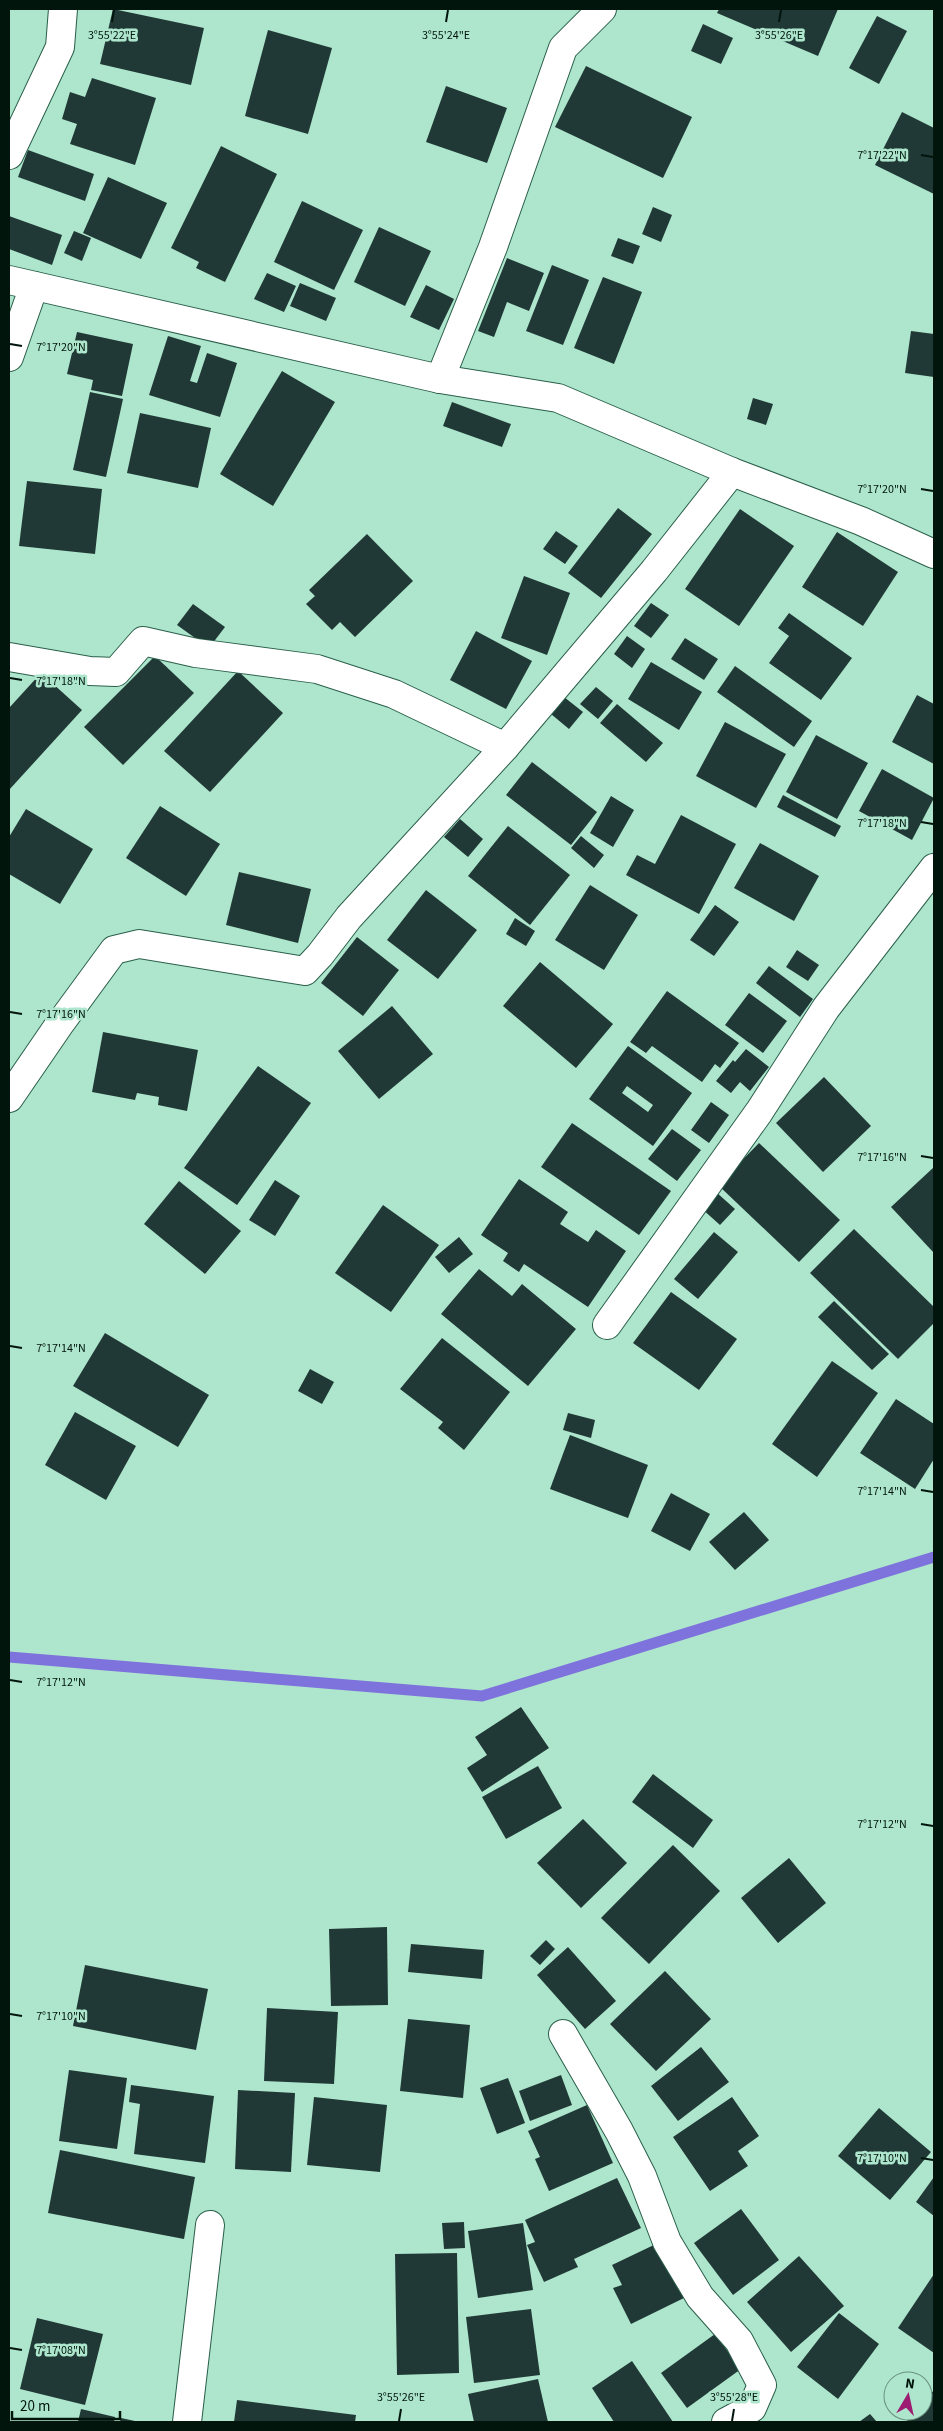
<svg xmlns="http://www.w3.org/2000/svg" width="943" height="2431" viewBox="0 0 943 2431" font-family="'Source Sans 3',sans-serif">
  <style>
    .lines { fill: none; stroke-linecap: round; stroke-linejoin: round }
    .stream { stroke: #7e73dc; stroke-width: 11 }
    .building { fill: #213936; fill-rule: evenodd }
    .minor-casing { stroke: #2a5f4a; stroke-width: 30 }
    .minor { stroke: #fff; stroke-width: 28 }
    .ticks { fill: none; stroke: #01150d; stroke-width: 2 }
    .ticks-label { font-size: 12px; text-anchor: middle; fill: #01150d; stroke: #aee6cd; stroke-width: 5; stroke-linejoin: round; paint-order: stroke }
  </style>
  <rect width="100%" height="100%" fill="#aee6cd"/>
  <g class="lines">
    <!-- stream -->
    <path class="stream" d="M9 1657 482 1696 934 1557"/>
  </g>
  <!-- building -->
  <g class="building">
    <path d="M113 9 204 28 191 85 100 64Z"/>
    <path d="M719 9H838L818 56 717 13Z"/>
    <path d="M877 16 907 31 879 84 849 68Z"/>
    <path d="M703 24 733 38 721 64 691 51Z"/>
    <path d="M268 30 332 48 308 134 245 116Z"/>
    <path d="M586 66 692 117 663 178 555 127Z"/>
    <path d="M92 78 156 98 135 165 70 144 77 124 62 119 70 92 85 97Z"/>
    <path d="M446 86 507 108 487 163 426 142Z"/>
    <path d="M902 112 934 128V194L875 165Z"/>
    <path d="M221 146 277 174 225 282 196 268 199 262 171 248Z"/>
    <path d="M28 150 94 174 85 201 18 177Z"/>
    <path d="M108 177 167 203 141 259 83 233Z"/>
    <path d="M302 201 363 230 334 290 274 262Z"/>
    <path d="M653 207 672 215 661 242 642 234Z"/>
    <path d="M9 216 62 235 52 265 9 249Z"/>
    <path d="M379 227 431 251 405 306 354 282Z"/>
    <path d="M74 231 91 238 82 261 64 253Z"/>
    <path d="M618 238 640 246 633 264 611 256Z"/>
    <path d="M507 258 544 273 529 311 507 302 494 337 478 331Z"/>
    <path d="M552 265 589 280 563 345 526 331Z"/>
    <path d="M267 273 296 286 284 312 254 299Z"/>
    <path d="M603 277 642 292 614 364 574 348Z"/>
    <path d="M300 283 336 298 326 321 290 306Z"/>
    <path d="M426 285 454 299 439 330 410 317Z"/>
    <path d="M911 331 934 334V377L905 373Z"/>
    <path d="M77 332 133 344 122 396 91 390 93 380 67 374Z"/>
    <path d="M168 336 201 346 190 381 197 383 207 353 237 363 220 417 149 395Z"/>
    <path d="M282 371 335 402 273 506 220 474Z"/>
    <path d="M90 392 123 399 106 477 73 470Z"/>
    <path d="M753 398 773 404 766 425 747 419Z"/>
    <path d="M452 402 511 424 502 447 443 426Z"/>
    <path d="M140 413 211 428 198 488 127 473Z"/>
    <path d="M27 481 102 489 95 554 19 546Z"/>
    <path d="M618 508 652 534 601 598 568 573Z"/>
    <path d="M740 509 794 546 739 626 685 589Z"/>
    <path d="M556 531 578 546 565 564 543 549Z"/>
    <path d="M837 532 898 572 863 626 802 587Z"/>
    <path d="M367 534 413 581 355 637 340 622 332 630 306 604 315 596 309 590Z"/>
    <path d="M524 576 570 593 547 655 501 638Z"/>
    <path d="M651 603 669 615 651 638 634 626Z"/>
    <path d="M193 604 225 627 209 648 177 625Z"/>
    <path d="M789 613 852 658 821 700 769 663 789 636 778 628Z"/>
    <path d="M476 631 532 661 506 709 450 680Z"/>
    <path d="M627 636 645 649 632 668 614 654Z"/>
    <path d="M685 638 718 659 704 680 671 659Z"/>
    <path d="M155 656 194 693 123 765 84 727Z"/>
    <path d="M651 662 702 692 679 730 628 699Z"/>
    <path d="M735 666 812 721 794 747 717 692Z"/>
    <path d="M238 671 283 713 210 792 164 751Z"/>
    <path d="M41 673 82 710 9 790V708Z"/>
    <path d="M596 687 613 701 598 719 580 704Z"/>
    <path d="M917 695 934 704V764L892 742Z"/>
    <path d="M564 697 583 712 569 729 551 714Z"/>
    <path d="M617 704 663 743 646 762 600 723Z"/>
    <path d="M725 722 786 754 756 808 696 776Z"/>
    <path d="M816 735 868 763 837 819 786 792Z"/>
    <path d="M532 762 597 812 571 845 506 795Z"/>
    <path d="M882 769 934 798 912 840 859 811Z"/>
    <path d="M783 795 841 826 835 837 777 807Z"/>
    <path d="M611 796 634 810 613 847 590 833Z"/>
    <path d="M160 806 220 844 186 896 126 858Z"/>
    <path d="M26 809 93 849 60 904 9 874V837Z"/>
    <path d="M681 815 736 844 699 914 626 875 637 855 655 864Z"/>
    <path d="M460 819 483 839 468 857 444 837Z"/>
    <path d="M508 826 570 875 530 925 468 876Z"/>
    <path d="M581 836 604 855 594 868 571 848Z"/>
    <path d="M760 843 819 876 794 921 734 888Z"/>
    <path d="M239 872 311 889 298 943 226 925Z"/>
    <path d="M590 885 638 915 604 970 555 940Z"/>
    <path d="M426 890 477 930 438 979 387 940Z"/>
    <path d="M715 905 739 922 714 956 690 940Z"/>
    <path d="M515 918 535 931 526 946 506 934Z"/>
    <path d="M357 937 399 970 363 1016 321 983Z"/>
    <path d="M797 950 819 965 808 981 786 967Z"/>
    <path d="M540 962 613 1024 576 1068 503 1006Z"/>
    <path d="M769 966 813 999 800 1017 756 983Z"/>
    <path d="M667 991 739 1043 720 1068 715 1064 702 1082 652 1046 646 1053 630 1042Z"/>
    <path d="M749 993 787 1021 763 1053 725 1025Z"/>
    <path d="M392 1006 433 1054 379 1099 338 1051Z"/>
    <path d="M103 1032 198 1050 187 1111 158 1105 159 1097 137 1093 135 1100 92 1092Z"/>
    <path d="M628 1046 692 1093 653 1146 589 1099ZM627 1086 653 1105 648 1112 622 1093Z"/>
    <path d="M746 1049 769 1067 750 1091 740 1082 731 1093 716 1081 733 1060 735 1062Z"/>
    <path d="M258 1066 311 1103 237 1205 184 1168Z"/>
    <path d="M824 1077 871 1126 823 1172 776 1123Z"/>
    <path d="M711 1102 729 1115 709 1143 691 1130Z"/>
    <path d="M572 1123 671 1191 639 1235 541 1167Z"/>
    <path d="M672 1129 701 1150 677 1181 648 1159Z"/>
    <path d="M759 1143 840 1220 799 1262 718 1185Z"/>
    <path d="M934 1167V1253L891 1207Z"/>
    <path d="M519 1179 568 1212 560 1224 588 1242 596 1230 626 1251 588 1307 524 1264 519 1272 503 1261 508 1253 481 1235Z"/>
    <path d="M275 1180 300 1196 275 1236 249 1220Z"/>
    <path d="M179 1181 241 1231 205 1274 144 1224Z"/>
    <path d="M716 1192 735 1209 720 1225 701 1208Z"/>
    <path d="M383 1205 439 1245 391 1312 335 1273Z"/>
    <path d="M854 1229 934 1307V1323L898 1359 810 1273Z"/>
    <path d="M714 1232 738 1252 698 1299 674 1279Z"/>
    <path d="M459 1237 473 1254 449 1273 435 1257Z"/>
    <path d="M479 1269 512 1296 522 1284 576 1329 528 1386 441 1314Z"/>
    <path d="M671 1292 737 1339 699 1390 633 1343Z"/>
    <path d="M834 1301 889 1354 872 1370 818 1317Z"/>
    <path d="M105 1333 209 1395 178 1447 73 1386Z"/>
    <path d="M442 1338 510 1392 464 1450 438 1428 443 1422 400 1389Z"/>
    <path d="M832 1361 878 1393 817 1477 772 1444Z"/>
    <path d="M310 1369 334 1382 322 1404 298 1391Z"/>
    <path d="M896 1399 934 1424V1459L915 1489 860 1453Z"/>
    <path d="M75 1412 136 1446 106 1500 45 1465Z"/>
    <path d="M568 1413 595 1420 591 1438 563 1430Z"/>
    <path d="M570 1435 648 1465 628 1518 550 1489Z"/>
    <path d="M671 1493 710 1514 690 1551 651 1531Z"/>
    <path d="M744 1512 769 1540 735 1570 709 1542Z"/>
    <path d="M521 1707 549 1748 482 1792 467 1768 487 1755 475 1737Z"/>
    <path d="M538 1766 562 1808 506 1839 482 1797Z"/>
    <path d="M653 1774 713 1820 693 1848 632 1802Z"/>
    <path d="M583 1819 627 1863 581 1908 537 1863Z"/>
    <path d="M673 1845 720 1891 649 1964 601 1918Z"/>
    <path d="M789 1858 826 1903 778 1943 741 1898Z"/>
    <path d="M387 1927 388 2005 331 2006 329 1929Z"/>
    <path d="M546 1940 555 1949 540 1965 530 1956Z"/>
    <path d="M411 1944 484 1950 482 1979 408 1972Z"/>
    <path d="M568 1947 616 2001 585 2029 537 1975Z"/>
    <path d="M85 1965 208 1989 196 2050 73 2026Z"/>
    <path d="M665 1971 711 2019 656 2071 610 2024Z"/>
    <path d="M267 2008 338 2012 334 2084 264 2081Z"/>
    <path d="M408 2019 470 2025 463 2098 400 2091Z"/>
    <path d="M701 2047 729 2082 678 2121 651 2086Z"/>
    <path d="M69 2070 127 2078 117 2149 59 2141Z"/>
    <path d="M561 2075 572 2105 530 2121 519 2091Z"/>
    <path d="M508 2078 525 2123 497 2134 480 2088Z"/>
    <path d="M131 2085 214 2096 205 2163 134 2154 140 2104 129 2102Z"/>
    <path d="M238 2090 295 2093 291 2172 235 2169Z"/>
    <path d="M314 2097 387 2105 380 2172 307 2165Z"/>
    <path d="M732 2097 759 2136 738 2151 748 2166 710 2191 673 2137Z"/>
    <path d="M587 2105 613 2163 549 2191 535 2159 540 2157 528 2131Z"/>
    <path d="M879 2108 931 2152 890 2200 838 2156Z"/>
    <path d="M60 2150 195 2177 184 2239 48 2213Z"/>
    <path d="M934 2177V2216L916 2202Z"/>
    <path d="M617 2178 641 2228 574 2259 578 2267 544 2282 527 2245 535 2242 525 2220Z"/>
    <path d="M741 2209 779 2260 733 2295 694 2243Z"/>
    <path d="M464 2222 465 2248 444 2249 442 2223Z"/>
    <path d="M523 2223 533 2290 478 2298 468 2231Z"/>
    <path d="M658 2243 684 2298 631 2324 613 2288 622 2285 612 2265Z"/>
    <path d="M457 2253 459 2373 397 2375 395 2254Z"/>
    <path d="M799 2256 844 2306 791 2352 747 2302Z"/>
    <path d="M934 2274V2353L898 2328Z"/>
    <path d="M531 2309 540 2375 474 2383 466 2317Z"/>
    <path d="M839 2313 879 2344 838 2399 797 2367Z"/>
    <path d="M37 2318 103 2334 85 2405 20 2389Z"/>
    <path d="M715 2334 741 2369 687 2408 661 2373Z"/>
    <path d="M632 2361 673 2422H614L592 2388Z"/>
    <path d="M538 2379 548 2422H474L468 2394Z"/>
    <path d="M934 2390V2422H906L916 2411H923V2403Z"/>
    <path d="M237 2400 356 2415 355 2422H234Z"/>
    <path d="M81 2409 115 2417 114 2422H78Z"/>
    <path d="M870 2414 877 2422H859Z"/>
    <path d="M121 2418 135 2421 134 2422H120Z"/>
  </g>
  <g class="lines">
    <defs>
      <g id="minor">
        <path d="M9 155 60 47 63 9"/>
        <path d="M9 280 440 379 558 398 732 472 861 521 934 554"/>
        <path d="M9 357 34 286"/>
        <path d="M440 379 493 247 563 48 602 9"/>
        <path d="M9 657 90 671 116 672 143 641 196 653 317 669 394 694 505 747"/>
        <path d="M9 1098 59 1025 114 950 139 944 305 971 320 955 349 917 505 747 654 571 732 472"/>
        <path d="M607 1325 759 1112 826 1008 934 868"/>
        <path d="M563 2034 619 2131 642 2176 667 2242 700 2297 739 2341 762 2385 752 2408 726 2422"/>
        <path d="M187 2422 210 2225"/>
      </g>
    </defs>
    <!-- minor casing -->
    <use href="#minor" class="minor-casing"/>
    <!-- minor -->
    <use href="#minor" class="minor"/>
  </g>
  <!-- ticks -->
  <path class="ticks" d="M112 22 114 10M446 22 448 10M779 22 781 10M921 155 933 157M10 344 22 346M921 489 933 491M10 678 22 680M921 822 933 824M10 1012 22 1014M921 1156 933 1158M10 1346 22 1348M921 1490 933 1492M10 1680 22 1682M921 1824 933 1826M10 2014 22 2016M921 2158 933 2160M10 2348 22 2350M399 2421 401 2409M732 2421 734 2409"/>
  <g class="ticks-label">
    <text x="112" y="39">3°55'22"E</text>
    <text x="446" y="39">3°55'24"E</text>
    <text x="779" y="39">3°55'26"E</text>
    <text x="882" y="159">7°17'22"N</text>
    <text x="61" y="351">7°17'20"N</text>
    <text x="882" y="493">7°17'20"N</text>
    <text x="61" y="685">7°17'18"N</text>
    <text x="882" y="827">7°17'18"N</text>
    <text x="61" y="1018">7°17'16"N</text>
    <text x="882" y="1161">7°17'16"N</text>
    <text x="61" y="1352">7°17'14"N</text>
    <text x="882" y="1495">7°17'14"N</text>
    <text x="61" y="1686">7°17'12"N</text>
    <text x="882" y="1828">7°17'12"N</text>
    <text x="61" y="2020">7°17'10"N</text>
    <text x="882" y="2162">7°17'10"N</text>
    <text x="61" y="2354">7°17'08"N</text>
    <text x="401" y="2401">3°55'26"E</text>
    <text x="734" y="2401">3°55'28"E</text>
  </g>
  <!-- border -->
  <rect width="943" height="2431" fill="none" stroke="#01150d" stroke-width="20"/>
  <!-- north arrow -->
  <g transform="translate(908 2396) rotate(9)"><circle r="24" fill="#aee6cd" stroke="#699280"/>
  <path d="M0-4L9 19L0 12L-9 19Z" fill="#9c1d72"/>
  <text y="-8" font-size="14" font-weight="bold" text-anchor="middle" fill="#01150d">N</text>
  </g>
  <!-- scale -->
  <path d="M12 2411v8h108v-8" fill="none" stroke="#01150d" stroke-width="2.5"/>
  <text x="20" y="2411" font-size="15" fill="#01150d" stroke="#aee6cd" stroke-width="4" paint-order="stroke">20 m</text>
</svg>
